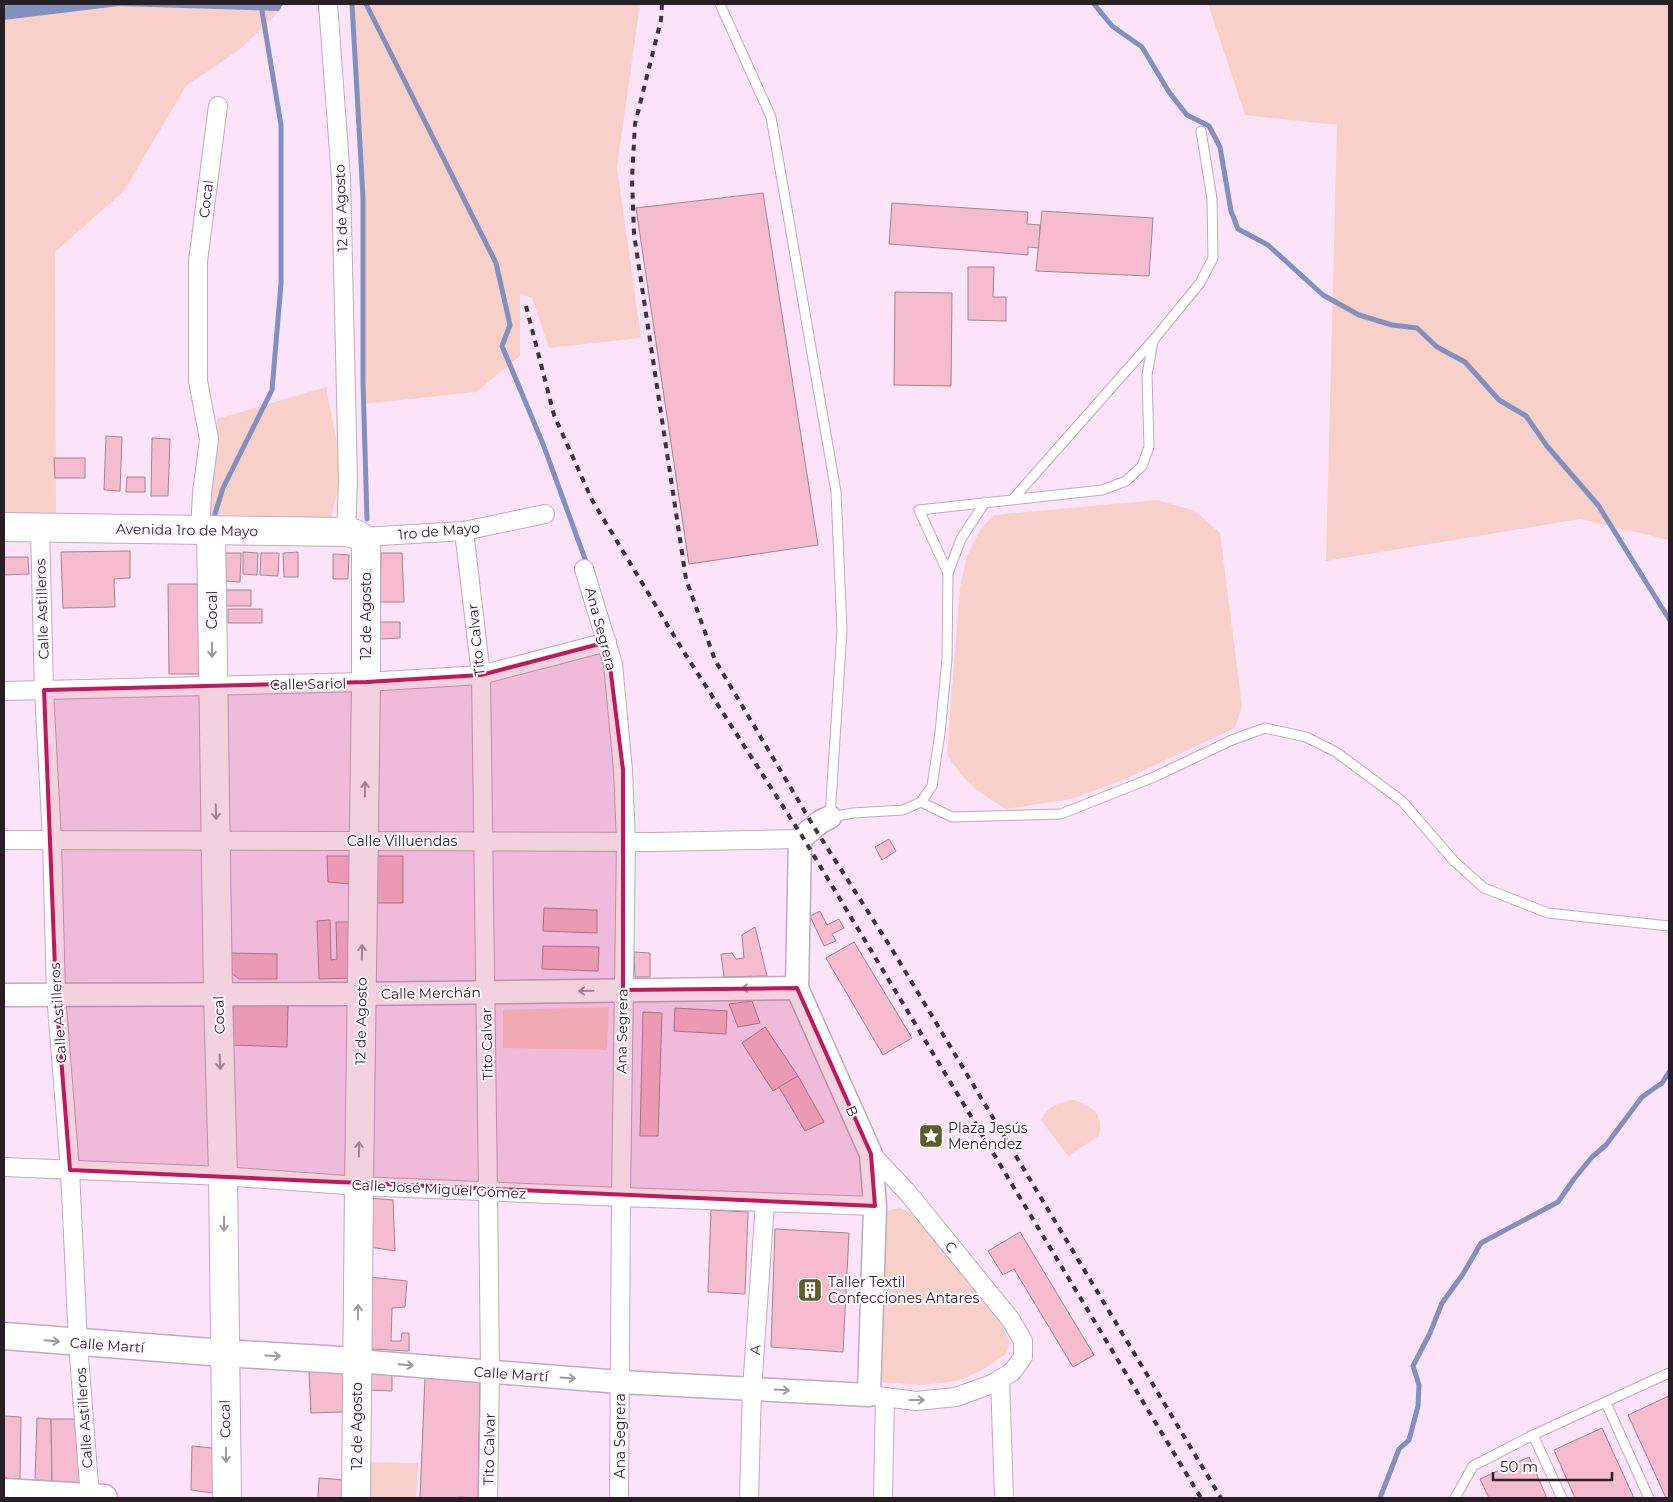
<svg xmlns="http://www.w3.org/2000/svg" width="1673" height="1502" viewBox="0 0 1673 1502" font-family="Montserrat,sans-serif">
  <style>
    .green { fill: #f9cfca }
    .water { fill: #8090bf }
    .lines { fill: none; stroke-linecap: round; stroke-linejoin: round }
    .stream { stroke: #8090bf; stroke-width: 5 }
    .building { fill: #f6bbce; stroke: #a4858f }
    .service-casing { stroke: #c1a9bf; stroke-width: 11 }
    .minor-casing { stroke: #c1a9bf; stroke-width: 20 }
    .tertiary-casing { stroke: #c1a9bf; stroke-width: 25 }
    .secondary-casing { stroke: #c1a9bf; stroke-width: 29 }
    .primary-casing { stroke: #c1a9bf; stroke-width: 30 }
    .service { stroke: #fff; stroke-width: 9 }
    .minor { stroke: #fff; stroke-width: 18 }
    .tertiary { stroke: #fff; stroke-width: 22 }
    .secondary { stroke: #fff; stroke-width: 26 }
    .primary { stroke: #fff; stroke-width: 28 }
    .rail { stroke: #3e343d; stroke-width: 4; stroke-dasharray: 6 6; stroke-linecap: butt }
    .oneway { stroke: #9e9a9d }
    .marked { fill: #c2185b; fill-opacity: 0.2; stroke: #c2185b; stroke-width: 4; stroke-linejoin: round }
    .labels { text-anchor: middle; stroke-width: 4; stroke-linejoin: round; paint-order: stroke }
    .street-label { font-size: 14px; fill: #271e26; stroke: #fdf8fc }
    .poi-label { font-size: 14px; fill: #271e26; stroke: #fdf8fc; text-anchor: start }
  </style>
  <rect width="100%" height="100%" fill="#fce3fa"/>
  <!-- green -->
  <g class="green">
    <path d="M352 4H640L617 167 641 338 549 348 532 298 520 294V356L476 392 364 404 363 198Z"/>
    <path d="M1208 4H1669V540L1580 519 1326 561 1337 125 1245 115Z"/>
    <path d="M119 6 279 11 239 50 186 86 124 191 55 252 56 514 4 513V20Z"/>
    <path d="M326 387 339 453V487L331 518 210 514 217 419Z"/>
    <path d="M1157 500 1195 511 1220 533 1242 706 1235 728 1123 780 1071 799 1006 809C977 791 965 784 947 754L960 587 967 556 980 530 994 515Z"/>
    <path d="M609 1007 607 1050 503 1048V1010Z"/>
    <path d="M1073 1100C1093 1107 1104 1113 1099 1136L1068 1156 1041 1120C1048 1106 1058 1103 1073 1100Z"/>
    <path d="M900 1208 911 1213 1002 1322 1010 1343 1006 1354 982 1370 958 1381 923 1385 880 1382 882 1215 890 1210Z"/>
    <path d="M368 1462 418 1463 416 1498H368Z"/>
  </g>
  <!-- water -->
  <path class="water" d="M4 4H283L279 11 119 6 4 20Z"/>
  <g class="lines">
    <!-- stream -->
    <g class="stream">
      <path d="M352 4 363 198V382L367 519"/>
      <path d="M366 4 496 263 510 325 502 346 543 444 588 567"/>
      <path d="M1094 4 1112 26 1142 47 1169 92 1187 115 1209 126 1220 147 1231 211 1238 229 1268 245 1323 295 1359 315 1392 325 1417 328 1437 347 1465 362 1499 400 1526 416 1547 446 1598 505 1669 619"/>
      <path d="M215 514 223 488 272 390 281 284V125L262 11"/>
      <path d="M1380 1498 1399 1449 1409 1440 1418 1406 1419 1385 1413 1366 1430 1333 1442 1303 1463 1274 1481 1243 1558 1202 1574 1179 1592 1157 1606 1145 1642 1097 1662 1083 1669 1072"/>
    </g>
  </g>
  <!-- building -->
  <g class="building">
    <path d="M763 193 818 545 689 564 636 208Z"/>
    <path d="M892 203 1028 212 1027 224 1040 225 1039 248 1028 247V255L889 244Z"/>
    <path d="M1042 211 1153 218 1149 276 1036 271Z"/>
    <path d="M968 267H994L993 297H1006V321L968 320Z"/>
    <path d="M895 292 952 293 951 386 894 385Z"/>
    <path d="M106 436 122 437 120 491 104 490Z"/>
    <path d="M152 438 170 439 168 496H151Z"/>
    <path d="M54 458H85V478H55Z"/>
    <path d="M127 477H145V492H126Z"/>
    <path d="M130 551V578L114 579 115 607 63 608 61 552Z"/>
    <path d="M243 552 258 553 257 575 243 574Z"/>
    <path d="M298 552V577H284L283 553Z"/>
    <path d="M224 553H241L240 582 224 581Z"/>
    <path d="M261 553H279L278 576 260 575Z"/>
    <path d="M381 553H402L404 602H380Z"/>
    <path d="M333 554 349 555 348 579H333Z"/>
    <path d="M4 557H28L29 574 4 575Z"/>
    <path d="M168 584H199L200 674H169Z"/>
    <rect x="224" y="590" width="27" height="16"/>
    <rect x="228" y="609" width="34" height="14"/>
    <path d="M379 622H400V638L380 639Z"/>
    <path d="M889 839 896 851 882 860 875 847Z"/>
    <path d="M327 856H350V884L328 882Z"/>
    <path d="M377 856H403V903H374Z"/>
    <path d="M544 908 597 910V933L543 931Z"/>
    <path d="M820 911 827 925 839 919 844 928 832 934 836 941 824 946 810 916Z"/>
    <path d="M330 920 331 960 337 959 336 922H350L352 978 319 979 317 921Z"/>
    <path d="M755 927 767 976 724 977 721 954 732 953 736 959 744 958 742 935Z"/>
    <path d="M854 942 912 1038 883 1055 826 958Z"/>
    <path d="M543 946 599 947 598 971 542 969Z"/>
    <path d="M634 952 650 953V977H635Z"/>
    <path d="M231 953 277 954V979H239L230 972Z"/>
    <path d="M752 1001 760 1023 738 1027 729 1004Z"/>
    <path d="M233 1004 288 1006 287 1047 232 1045Z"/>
    <path d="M675 1008 727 1011 726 1034 674 1031Z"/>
    <path d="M643 1012 662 1013 658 1136H640Z"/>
    <path d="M765 1027 798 1076 773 1091 742 1043Z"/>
    <path d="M798 1076 824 1122 805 1131 779 1087Z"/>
    <path d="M371 1198 393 1200 395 1251 370 1247Z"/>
    <path d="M711 1210 748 1212 745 1294 708 1292Z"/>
    <path d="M775 1229 849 1233 843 1352 771 1347Z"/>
    <path d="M1020 1232 1094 1355 1073 1367 1014 1269 1003 1275 988 1251Z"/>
    <path d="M369 1277 407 1281 405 1307 392 1308 391 1341H401L402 1333H409V1351L370 1349Z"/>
    <path d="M309 1371H344V1412L311 1413Z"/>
    <path d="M368 1372 392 1374V1391L368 1390Z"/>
    <path d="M425 1377 480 1379 478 1498 459 1497V1498H420Z"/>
    <path d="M1669 1396V1498H1666L1628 1415Z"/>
    <path d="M4 1416 21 1417 20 1479 4 1478Z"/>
    <path d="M37 1418 51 1419 52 1481 35 1480Z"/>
    <path d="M51 1419H77L80 1483 52 1481Z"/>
    <path d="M1602 1428 1634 1498H1575L1554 1450Z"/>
    <path d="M192 1446 213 1448V1493L191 1490Z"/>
    <path d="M1529 1457 1547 1498H1489L1480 1479Z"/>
    <path d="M319 1478 344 1480 343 1498H318Z"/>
  </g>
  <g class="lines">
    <defs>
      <g id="service">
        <path d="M720 4 771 117 836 492 842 630 830 817 853 813 903 810 921 802 932 786 940 733 947 659 948 573 961 539 985 502"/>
        <path d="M1013 499 1156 337 1200 283 1213 258 1212 199 1201 131"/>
        <path d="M948 573 919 510 1102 490 1126 481 1142 466 1149 447 1147 375 1153 341"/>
        <path d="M921 802 952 817 1061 814 1154 777 1232 740 1265 728 1306 737 1336 752 1402 801 1454 861 1484 888 1548 913 1669 926"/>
        <path d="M1606 1403 1649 1498"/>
        <path d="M1533 1435 1562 1498"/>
        <path d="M1455 1498 1473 1466 1533 1435 1669 1373"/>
      </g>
      <g id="minor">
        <path d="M328 4 341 179 348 481 346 532"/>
        <path d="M40 528 44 690 52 840 56 994 70 1170 78 1343 90 1498"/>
        <path d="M200 531 202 493 209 439 198 381V261L218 106"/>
        <path d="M464 531 481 675 488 1191 490 1372 488 1498"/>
        <path d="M363 537 464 531 545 514"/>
        <path d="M584 569 613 664 623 770 626 842 621 1197 619 1498"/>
        <path d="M4 691 366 682 481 675 607 642"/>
        <path d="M4 840 654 842 800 839"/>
        <path d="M4 1167 223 1176 359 1186 621 1197 875 1206"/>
        <path d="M1000 1379 1004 1498"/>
        <path d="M869 1395 916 1401 956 1397 992 1384 1012 1372 1023 1357V1341L1011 1320 908 1193 871 1154"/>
        <path d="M749 1498 752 1389 765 1203"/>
        <path d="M883 1498 885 1397"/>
      </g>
      <g id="tertiary">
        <path d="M4 995 361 994 797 988"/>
        <path d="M357 1361 620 1382 869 1395 875 1206 871 1154 797 988 800 839 820 822 830 817"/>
      </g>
      <g id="secondary">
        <path d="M4 1336 224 1353 357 1361"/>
        <path d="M4 1492 104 1498"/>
      </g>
      <g id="primary">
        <path d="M4 527 346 532C355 533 361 535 366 543V682L359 1186 356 1498"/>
        <path d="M211 531 218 994 223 1176 227 1498"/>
      </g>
    </defs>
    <!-- service casing -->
    <use href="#service" class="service-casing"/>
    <!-- minor casing -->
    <use href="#minor" class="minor-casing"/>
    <!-- tertiary casing -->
    <use href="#tertiary" class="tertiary-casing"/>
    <!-- secondary casing -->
    <use href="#secondary" class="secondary-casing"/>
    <!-- primary casing -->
    <use href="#primary" class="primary-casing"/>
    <!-- service -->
    <use href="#service" class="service"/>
    <!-- minor -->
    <use href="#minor" class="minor"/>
    <!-- tertiary -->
    <use href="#tertiary" class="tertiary"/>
    <!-- secondary -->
    <use href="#secondary" class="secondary"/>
    <!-- primary -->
    <use href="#primary" class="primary"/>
    <!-- rail -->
    <g class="rail">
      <path d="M662 4 661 20 635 124 632 179 634 234 686 579 715 660 814 827 893 951 1221 1498"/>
      <path d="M526 306 554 415 592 500 682 649 802 836 1201 1498"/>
    </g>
  </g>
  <!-- one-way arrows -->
  <defs><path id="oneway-shaft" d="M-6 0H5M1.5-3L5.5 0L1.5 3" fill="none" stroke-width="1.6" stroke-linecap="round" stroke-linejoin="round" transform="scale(1.25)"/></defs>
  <g class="oneway">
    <use href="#oneway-shaft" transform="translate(212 650) rotate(90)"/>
    <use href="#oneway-shaft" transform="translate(365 789) rotate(-89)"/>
    <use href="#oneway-shaft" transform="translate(216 812) rotate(88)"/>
    <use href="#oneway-shaft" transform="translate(362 952) rotate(-89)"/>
    <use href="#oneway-shaft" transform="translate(749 988) rotate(179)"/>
    <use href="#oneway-shaft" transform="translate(586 991) rotate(179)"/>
    <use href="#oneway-shaft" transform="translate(220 1062) rotate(88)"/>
    <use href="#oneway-shaft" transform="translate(359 1149) rotate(-89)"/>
    <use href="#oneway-shaft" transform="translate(224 1224) rotate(90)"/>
    <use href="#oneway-shaft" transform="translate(358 1312) rotate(-89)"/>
    <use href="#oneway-shaft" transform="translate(52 1341) rotate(5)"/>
    <use href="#oneway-shaft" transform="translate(273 1356) rotate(3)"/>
    <use href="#oneway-shaft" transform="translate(406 1365) rotate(5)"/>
    <use href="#oneway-shaft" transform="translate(568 1378) rotate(4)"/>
    <use href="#oneway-shaft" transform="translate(782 1390) rotate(3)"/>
    <use href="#oneway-shaft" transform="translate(917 1400)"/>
    <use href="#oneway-shaft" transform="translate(226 1455) rotate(89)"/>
  </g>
  <!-- marked area -->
  <path class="marked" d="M607 642 623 770V990L797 988 871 1154 875 1206 70 1170 56 994 44 690 366 682 481 675Z"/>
  <!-- icons -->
  <defs>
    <symbol id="sight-square" viewBox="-11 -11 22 22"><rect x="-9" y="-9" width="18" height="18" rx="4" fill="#585e2c" stroke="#fdf8fc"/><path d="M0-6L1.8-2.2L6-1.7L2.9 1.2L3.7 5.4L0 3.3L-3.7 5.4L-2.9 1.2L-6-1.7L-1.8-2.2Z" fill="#fff"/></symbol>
    <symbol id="building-square" viewBox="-11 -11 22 22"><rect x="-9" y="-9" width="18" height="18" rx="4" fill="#585e2c" stroke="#fdf8fc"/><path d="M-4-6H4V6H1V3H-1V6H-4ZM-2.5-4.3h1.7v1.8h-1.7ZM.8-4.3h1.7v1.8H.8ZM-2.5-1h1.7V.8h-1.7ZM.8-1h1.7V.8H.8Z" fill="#fff"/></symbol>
  </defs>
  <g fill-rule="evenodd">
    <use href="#sight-square" x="917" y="1122" width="28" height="28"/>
    <use href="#building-square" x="796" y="1276" width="28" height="28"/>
  </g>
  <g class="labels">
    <!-- street labels -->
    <g class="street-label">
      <text transform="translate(206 199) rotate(-83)" y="5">Cocal</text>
      <text transform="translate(341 208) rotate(-92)" y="5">12 de Agosto</text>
      <text transform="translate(187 530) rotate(1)" y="5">Avenida 1ro de Mayo</text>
      <text transform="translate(439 531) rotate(-5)" y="5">1ro de Mayo</text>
      <text transform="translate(42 609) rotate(-92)" y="5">Calle Astilleros</text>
      <text transform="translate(212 610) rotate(-90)" y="5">Cocal</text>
      <text transform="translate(366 616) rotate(-90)" y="5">12 de Agosto</text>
      <text transform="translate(601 629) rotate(75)" y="5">Ana Segrera</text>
      <text transform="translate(476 640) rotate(-96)" y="5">Tito Calvar</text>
      <text transform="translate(308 684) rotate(-1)" y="5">Calle Sariol</text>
      <text x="402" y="846">Calle Villuendas</text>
      <text transform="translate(431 993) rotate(-1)" y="5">Calle Merchán</text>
      <text transform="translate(58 1013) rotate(-94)" y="5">Calle Astilleros</text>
      <text transform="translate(219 1015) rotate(-92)" y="5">Cocal</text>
      <text transform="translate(361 1021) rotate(-89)" y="5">12 de Agosto</text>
      <text transform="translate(622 1031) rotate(-89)" y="5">Ana Segrera</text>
      <text transform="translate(487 1044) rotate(-91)" y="5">Tito Calvar</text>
      <text transform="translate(852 1111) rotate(66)" y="5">B</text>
      <text transform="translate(439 1189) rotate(3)" y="5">Calle José Miguel Gómez</text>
      <text transform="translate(951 1247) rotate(51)" y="5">C</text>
      <text transform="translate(107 1345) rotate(4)" y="5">Calle Martí</text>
      <text transform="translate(755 1350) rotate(-86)" y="5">A</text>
      <text transform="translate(511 1374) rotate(4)" y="5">Calle Martí</text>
      <text transform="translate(84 1418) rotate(-94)" y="5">Calle Astilleros</text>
      <text transform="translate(225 1419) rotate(-91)" y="5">Cocal</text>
      <text transform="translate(357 1426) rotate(-90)" y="5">12 de Agosto</text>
      <text transform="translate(620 1436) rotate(-90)" y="5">Ana Segrera</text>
      <text transform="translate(489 1449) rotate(-89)" y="5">Tito Calvar</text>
    </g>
    <!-- poi labels -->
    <g class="poi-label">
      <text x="948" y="1133">Plaza Jesús<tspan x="948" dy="16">Menéndez</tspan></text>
      <text x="828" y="1287">Taller Textil<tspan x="828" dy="16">Confecciones Antares</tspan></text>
    </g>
  </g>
  <!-- border -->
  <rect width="1673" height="1502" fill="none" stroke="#271e26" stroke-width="10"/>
  <!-- scale -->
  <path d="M1493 1472v8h119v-8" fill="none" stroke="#271e26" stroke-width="2.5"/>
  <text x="1500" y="1472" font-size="15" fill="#271e26" stroke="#fdf8fc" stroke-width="4" paint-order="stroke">50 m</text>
</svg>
